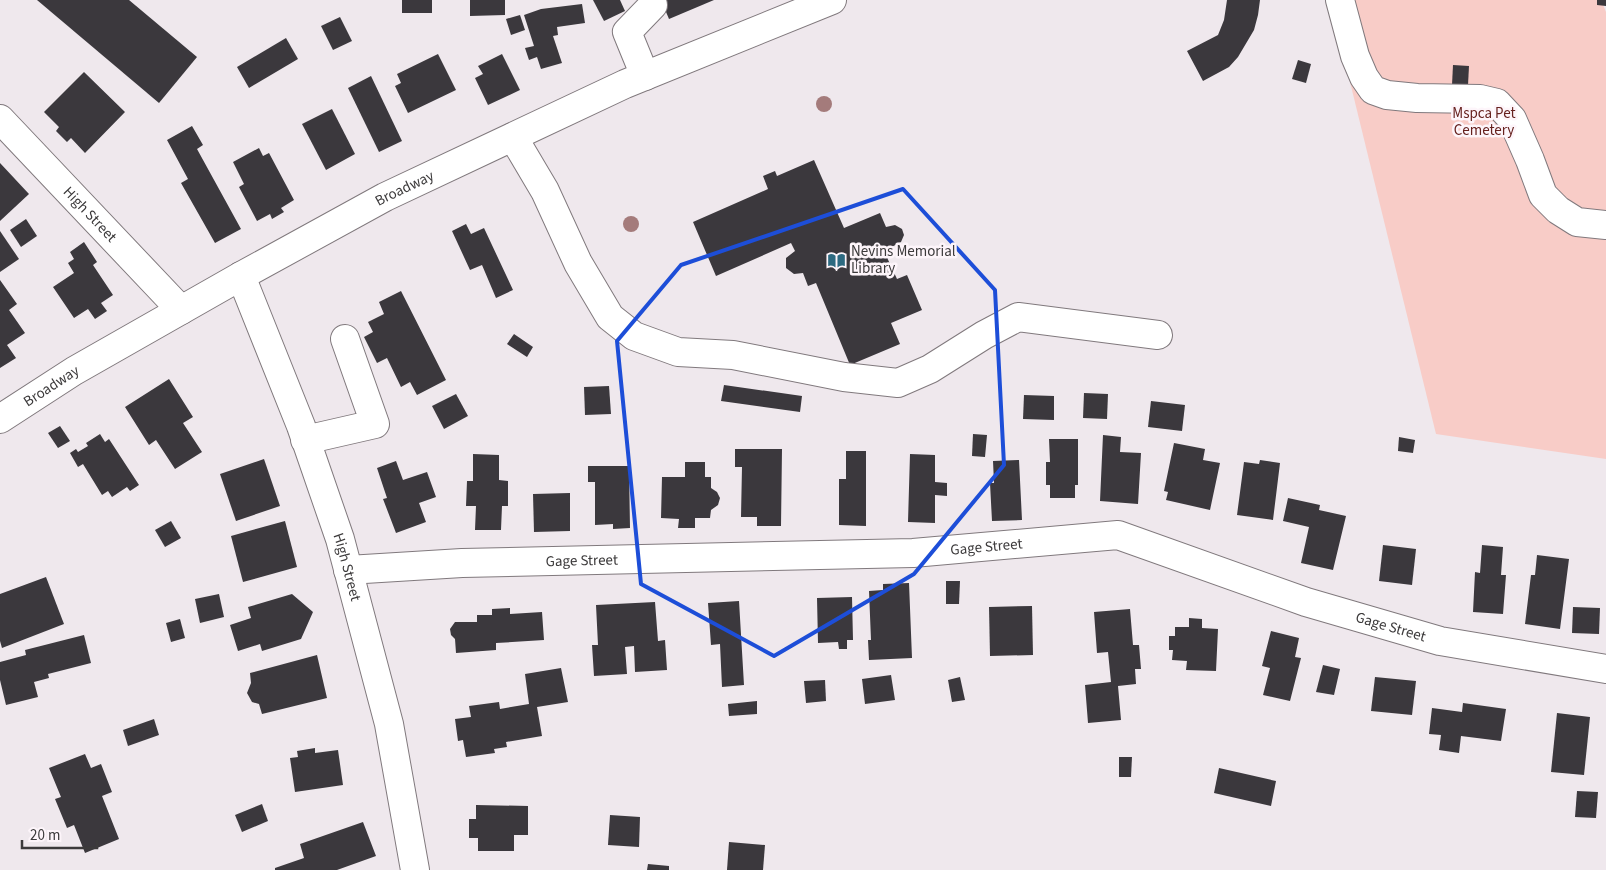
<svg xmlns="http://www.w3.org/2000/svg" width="1606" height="870" viewBox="0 0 1606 870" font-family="'Source Sans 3',sans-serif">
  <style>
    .green { fill: #f8ccc7 }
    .building { fill: #3b383d }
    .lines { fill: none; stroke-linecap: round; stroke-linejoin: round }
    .minor-casing { stroke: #80797d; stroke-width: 30 }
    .major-casing { stroke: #80797d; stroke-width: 30 }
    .minor { stroke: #fff; stroke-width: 28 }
    .major { stroke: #fff; stroke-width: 28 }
    .tree { fill: #a47b7b }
    .marked { fill: none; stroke: #1d4ed8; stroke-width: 4; stroke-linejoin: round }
    .labels { text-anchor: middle; stroke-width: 5; stroke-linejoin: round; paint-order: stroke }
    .park-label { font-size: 15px; fill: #66211e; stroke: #fdf5fa }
    .street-label { font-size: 15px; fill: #3c3a3b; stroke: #fdf5fa }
    .poi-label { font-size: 15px; fill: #3c3a3b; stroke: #fdf5fa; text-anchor: start }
  </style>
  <rect width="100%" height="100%" fill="#efe8ed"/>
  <!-- green -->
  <path class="green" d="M1330 0H1601L1606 12V459L1436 434Z"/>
  <!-- building -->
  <g class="building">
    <path d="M37 0H129L197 57 159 103Z"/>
    <rect x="402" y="0" width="30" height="13"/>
    <path d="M470 0H505V15L470 16Z"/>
    <path d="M593 0H620L625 11 604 21Z"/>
    <path d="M661 0H714L669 19Z"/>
    <path d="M1227 0H1260L1258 15 1254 30 1238 57 1229 67 1203 81 1187 51 1218 35 1224 20Z"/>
    <path d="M1597 0H1606V6L1597 5Z"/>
    <path d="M582 4 585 23 557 27 558 35 553 36 562 63 541 69 537 57 529 60 525 48 534 46 524 15 541 9Z"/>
    <path d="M520 15 525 30 511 35 506 19Z"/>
    <path d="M340 17 352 41 333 50 321 26Z"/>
    <path d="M286 38 298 59 249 88 237 67Z"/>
    <path d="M438 54 456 90 408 113 395 86 401 83 397 74Z"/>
    <path d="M502 54 520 90 488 105 475 78 483 74 478 66Z"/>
    <path d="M1298 60 1311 64 1306 83 1292 79Z"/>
    <path d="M1453 65 1469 66 1468 85H1452Z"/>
    <path d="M84 72 125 112 85 153 71 138 67 142 56 131 59 127 44 112Z"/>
    <path d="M371 76 402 141 379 152 348 88Z"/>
    <path d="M332 109 355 154 326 170 302 124Z"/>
    <path d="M192 126 203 145 197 149 241 229 215 243 181 183 188 179 167 140Z"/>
    <path d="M259 148 263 156 269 153 294 200 281 208 284 212 272 219 270 214 257 221 239 187 244 184 233 162Z"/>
    <path d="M814 160 844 228 880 213 886 227 895 225 902 229 904 235 901 242 884 251 897 279 907 275 922 310 891 323 900 344 850 365 816 283 808 286 803 273 794 274 786 268V258L795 251 791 243 716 276 693 222 768 189 763 176 775 171 777 176Z"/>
    <path d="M0 163 29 194 0 221Z"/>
    <path d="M26 219 37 236 21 247 10 230Z"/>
    <path d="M466 224 471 234 484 228 513 290 496 298 482 265 470 270 452 231Z"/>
    <path d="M0 231 19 259 0 272Z"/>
    <path d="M84 242 97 262 93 265 113 295 101 303 107 311 95 319 88 309 74 318 53 287 74 273 68 263 74 259 70 252Z"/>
    <path d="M0 280 17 304 9 310 25 333 7 345 16 358 0 368Z"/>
    <path d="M401 291 446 380 417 395 410 382 401 387 387 358 377 363 364 337 373 332 368 322 384 314 379 302Z"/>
    <path d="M514 334 533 347 527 357 507 344Z"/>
    <path d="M169 379 193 417 183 423 202 452 175 469 156 440 149 445 125 407Z"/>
    <path d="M724 385 802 396 800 412 721 401Z"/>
    <path d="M609 386 611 414 585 415 584 387Z"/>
    <path d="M1084 393 1108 394 1107 419 1083 418Z"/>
    <path d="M456 394 468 416 444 429 432 406Z"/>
    <path d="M1024 395 1054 396V420L1023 419Z"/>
    <path d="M1151 401 1185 405 1182 431 1148 427Z"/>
    <path d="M60 426 70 441 58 448 48 433Z"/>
    <path d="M100 434 105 442 109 439 139 485 130 491 127 487 112 497 108 491 102 495 83 464 78 467 70 453 76 449 78 452 88 446 86 443Z"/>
    <path d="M973 434 987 435 985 457 972 456Z"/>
    <path d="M1103 435 1121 437 1120 452 1141 453 1138 504 1100 501Z"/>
    <path d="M1399 437 1415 440 1413 453 1398 451Z"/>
    <path d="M1049 439H1078V485H1075V498H1050V485H1046V462H1050Z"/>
    <path d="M1174 443 1205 449 1203 460 1220 463 1210 510 1166 500 1168 492 1164 491Z"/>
    <path d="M735 449H782L781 526H757V517H741L742 467H735Z"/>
    <path d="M846 451H866V526L839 525V479H846Z"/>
    <path d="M473 454 499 455V480L508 481V506H502L501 530H475L476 506H466L467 481H473Z"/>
    <path d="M910 454 935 455V482L947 483V496L935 495V523L908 522Z"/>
    <path d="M264 459 280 506 236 521 220 474Z"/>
    <path d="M1019 460 1022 520 992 521 990 483H994L993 461Z"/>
    <path d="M1260 460 1280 463 1273 520 1237 515 1244 462 1259 464Z"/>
    <path d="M396 461 403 480 427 472 436 497 419 503 426 522 396 533 383 499 387 498 377 468Z"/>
    <path d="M685 462H705V477H711V488L717 492 720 498 718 505 711 510 710 518H695V528H678L679 519 661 518 662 477H685Z"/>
    <path d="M588 466H629L630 528 613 529V524L595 525V482H588Z"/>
    <path d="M570 493V531L534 532 533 494Z"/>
    <path d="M1288 498 1320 505 1319 510 1346 516 1333 570 1301 563 1309 527 1283 521Z"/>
    <path d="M171 521 181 538 165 547 155 530Z"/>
    <path d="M285 521 297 567 243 582 231 536Z"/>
    <path d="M1383 545 1416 549 1412 585 1379 581Z"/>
    <path d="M1482 545 1503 547 1501 575H1506L1503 614 1473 612 1475 572 1480 573Z"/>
    <path d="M1537 555 1569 559 1560 629 1525 624 1531 575H1535Z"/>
    <path d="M46 577 64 624 2 648 0 641V594Z"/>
    <path d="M946 581H960L959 604H946Z"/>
    <path d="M909 583 912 658 869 660 868 640H871L869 591 883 590V584Z"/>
    <path d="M219 594 224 617 200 623 195 599Z"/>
    <path d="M292 594 313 612 301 639 262 651 260 644 238 651 230 625 251 618 248 607Z"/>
    <path d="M852 597 853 640H847V649H839L838 642 818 643 817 598Z"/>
    <path d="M739 601 744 685 722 687 720 644 711 645 708 603Z"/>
    <path d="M655 602 658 641 665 640 667 670 635 672 634 646 625 647 627 674 594 676 592 645H598L596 605Z"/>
    <path d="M1032 606 1033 655 990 656 989 607Z"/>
    <path d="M1573 607 1600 608 1599 634 1572 633Z"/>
    <path d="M510 608V614L542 612 544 640 496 643V650L456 653 455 639 451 635 450 629 455 622H477V615H492V609Z"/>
    <path d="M1130 609 1133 645H1139L1141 669H1135L1136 684 1118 686 1121 720 1088 723 1085 685 1111 682 1108 652 1097 653 1094 612Z"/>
    <path d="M1189 618 1202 619V628L1218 629 1216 671 1186 670 1187 661 1172 660 1173 650H1169V636H1175V627H1189Z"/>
    <path d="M180 619 185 638 171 642 166 623Z"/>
    <path d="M1271 631 1299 638 1295 657 1301 658 1290 701 1263 695 1270 668 1262 666Z"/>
    <path d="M84 635 91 663 48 674 49 678 34 682 38 697 6 705 0 680V662L26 655 25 650Z"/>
    <path d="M317 655 327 698 262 714 259 704 252 702 247 693 251 683 250 673Z"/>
    <path d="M1323 665 1340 669 1334 695 1316 692Z"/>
    <path d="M561 668 568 702 537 707 542 736 506 742 507 747 494 749 495 753 466 757 463 740 458 741 455 719 471 717 469 706 499 702 500 709 529 704 525 674Z"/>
    <path d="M891 675 895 700 865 704 862 679Z"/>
    <path d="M960 677 965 700 952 702 948 680Z"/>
    <path d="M1375 677 1416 681 1412 715 1371 711Z"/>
    <path d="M825 680 826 701 806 703 804 681Z"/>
    <path d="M757 701V714L729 716 728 704Z"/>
    <path d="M1463 703 1506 709 1501 741 1461 736 1459 753 1439 750 1441 735 1429 734 1432 708 1462 712Z"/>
    <path d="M1557 713 1590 717 1584 775 1551 772Z"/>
    <path d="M154 719 159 735 128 746 123 730Z"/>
    <path d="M315 748V753L338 750 343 785 295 792 290 758 298 757 297 751Z"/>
    <path d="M85 754 91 768 101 764 112 792 102 796 119 839 85 853 74 825 67 828 55 799 61 797 49 768Z"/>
    <path d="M1119 757H1132L1131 777H1119Z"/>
    <path d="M1219 768 1276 781 1271 806 1214 793Z"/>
    <path d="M1577 791 1598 792 1596 818 1575 817Z"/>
    <path d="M262 804 268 821 242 832 235 815Z"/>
    <path d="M476 805 528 806V835H514V851H478V838H469V819H476Z"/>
    <path d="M610 815 640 817 639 847 608 845Z"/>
    <path d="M363 822 376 856 337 870H275V868L304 858 300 844Z"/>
    <path d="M729 842 765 845 763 870H727Z"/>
    <path d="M648 864 669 866V870H647Z"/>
  </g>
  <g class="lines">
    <defs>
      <g id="minor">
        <path d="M1340 0 1355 56 1364 77 1373 90 1387 95 1417 98 1480 99 1497 103 1512 119 1530 160 1543 195 1558 210 1577 222 1606 225"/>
        <path d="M645 76 627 32 653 5"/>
        <path id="s1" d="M0 119 181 310"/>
        <path d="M513 137 545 191 578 263 610 317 634 336 678 352 733 355 844 377 898 383 930 369 984 335 1018 317 1158 335"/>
        <path id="s2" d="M241 276 301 426 340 539 389 724 415 870"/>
        <path d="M305 440 375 424 345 339"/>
        <path id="s3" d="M348 570 462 563 913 553 1118 535 1306 602 1440 641 1606 669"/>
      </g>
      <g id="major">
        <path id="s4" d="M0 419 74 371 241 276 385 197 625 84 832 0"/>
      </g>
    </defs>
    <!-- minor casing -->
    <use href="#minor" class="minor-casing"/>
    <!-- major casing -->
    <use href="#major" class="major-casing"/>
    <!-- minor -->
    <use href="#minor" class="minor"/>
    <!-- major -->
    <use href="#major" class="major"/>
  </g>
  <!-- trees -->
  <g class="tree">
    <circle cx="824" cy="104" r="8"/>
    <circle cx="631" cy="224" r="8"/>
  </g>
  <!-- marked area -->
  <path class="marked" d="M903 189 995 290 1004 465 914 574 774 656 641 584 617 341 681 265Z"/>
  <!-- icons -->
  <defs>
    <symbol id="library-bare" viewBox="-9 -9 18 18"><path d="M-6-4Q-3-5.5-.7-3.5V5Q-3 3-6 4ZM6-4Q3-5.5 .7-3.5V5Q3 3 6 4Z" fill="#2d6a81" stroke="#fdf5fa" stroke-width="2.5" paint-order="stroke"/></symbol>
  </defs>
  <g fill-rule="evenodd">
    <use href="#library-bare" x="824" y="248" width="25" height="25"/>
  </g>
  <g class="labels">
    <!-- park labels -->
    <g class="park-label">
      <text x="1484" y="118">Mspca Pet<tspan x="1484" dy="17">Cemetery</tspan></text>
    </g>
    <!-- street labels -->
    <g class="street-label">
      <text dy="5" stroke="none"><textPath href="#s4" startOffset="466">Broadway</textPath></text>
      <text dy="5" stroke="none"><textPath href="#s1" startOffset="131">High Street</textPath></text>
      <text dy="5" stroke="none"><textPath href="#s4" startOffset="61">Broadway</textPath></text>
      <text dy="5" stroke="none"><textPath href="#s3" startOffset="639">Gage Street</textPath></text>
      <text dy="5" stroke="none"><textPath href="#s3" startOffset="234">Gage Street</textPath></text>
      <text dy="5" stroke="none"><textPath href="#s2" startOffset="310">High Street</textPath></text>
      <text dy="5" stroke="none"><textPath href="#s3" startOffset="1059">Gage Street</textPath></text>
    </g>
    <!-- poi labels -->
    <g class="poi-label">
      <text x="851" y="256">Nevins Memorial<tspan x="851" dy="17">Library</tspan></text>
    </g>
  </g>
  <!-- scale -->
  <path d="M22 840v8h75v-8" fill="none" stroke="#3c3a3b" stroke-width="2.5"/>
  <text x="30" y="840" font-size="15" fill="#3c3a3b" stroke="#fdf5fa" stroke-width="4" paint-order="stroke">20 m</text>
</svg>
